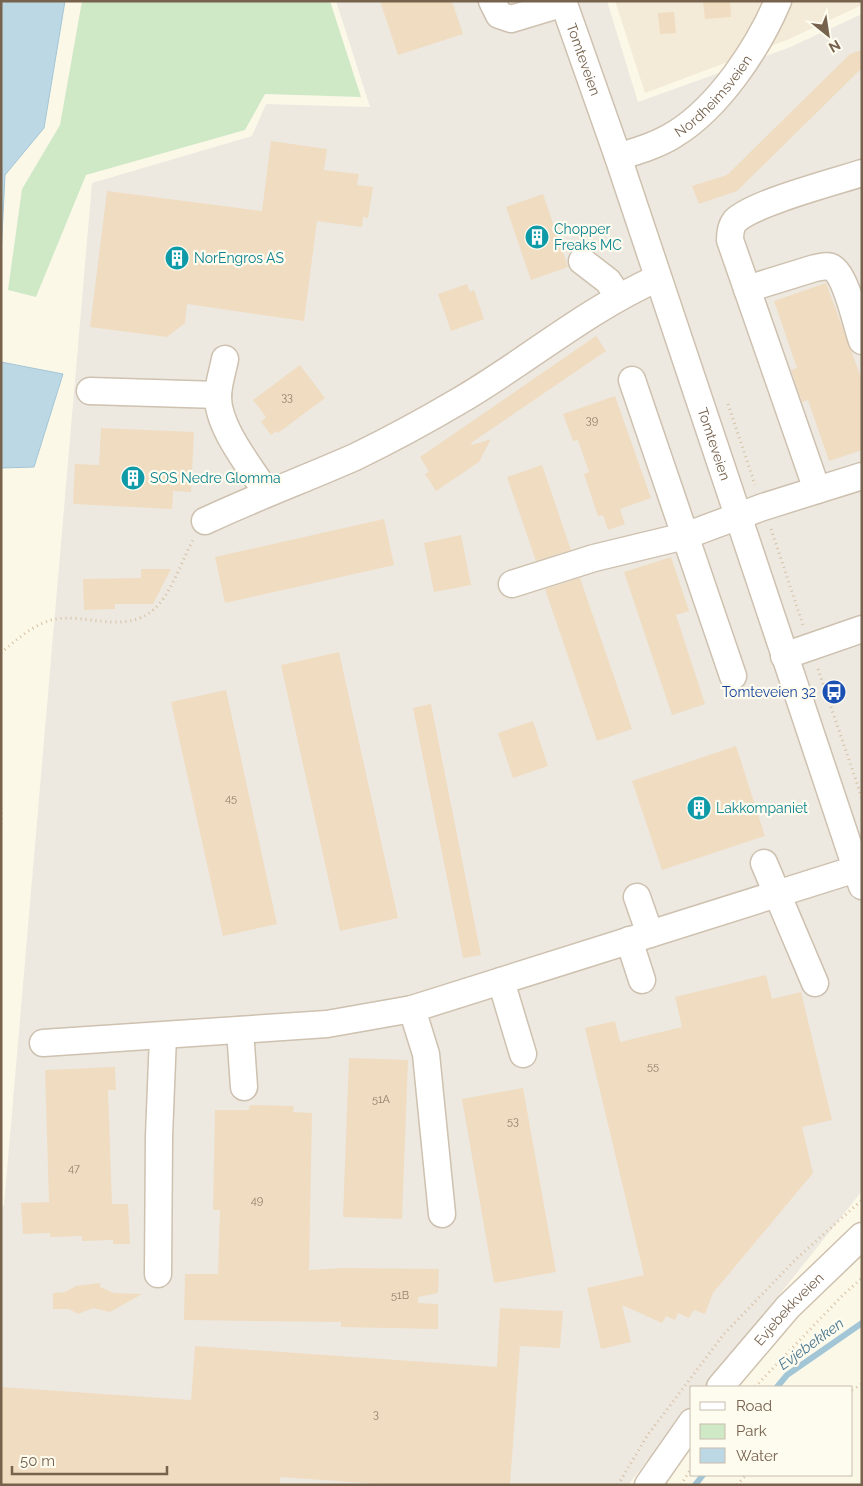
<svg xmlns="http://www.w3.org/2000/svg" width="863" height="1486" viewBox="0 0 863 1486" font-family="Raleway,sans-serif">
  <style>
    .residential { fill: #f3ebd7 }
    .industrial { fill: #ede9e1 }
    .green { fill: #cfe9c7 }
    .water { fill: #bdd8e5; stroke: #a3c6d7 }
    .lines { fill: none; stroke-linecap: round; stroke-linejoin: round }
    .stream { stroke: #a3c6d7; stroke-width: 6 }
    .building { fill: #f0dcc1 }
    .minor-casing { stroke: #cec1af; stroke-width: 29 }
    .path { stroke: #d6c0a3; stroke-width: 3; stroke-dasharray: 1 4; stroke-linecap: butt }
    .minor { stroke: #fff; stroke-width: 26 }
    .labels { text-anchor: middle; stroke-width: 4.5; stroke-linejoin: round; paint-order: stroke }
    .number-label { font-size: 11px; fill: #94806a }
    .street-label { font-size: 14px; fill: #76624d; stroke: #fefbef }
    .culture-label { font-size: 14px; fill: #0d838f; stroke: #fefbef; text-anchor: start }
    .transit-label { font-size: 14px; fill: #164399; stroke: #fefbef; text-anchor: end }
    .water-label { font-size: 15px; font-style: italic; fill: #4a788f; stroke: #fefbef }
  </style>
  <rect width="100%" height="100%" fill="#fcf8e8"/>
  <!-- residential -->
  <path class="residential" d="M615 1H862V5L787 40 645 93Z"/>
  <!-- industrial -->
  <path class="industrial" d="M336 1H607L638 102 788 48 862 14V1191L706 1387H692V1405L628 1485H1V1208L4 1205 92 183 252 136 266 104 370 107Z"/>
  <!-- green -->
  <path class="green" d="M82 1H330L361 97 265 94 245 130 86 175 36 297 8 290 22 189 60 125Z"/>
  <!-- water -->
  <g class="water">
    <path d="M1 1H65L44 128 5 175 1 256Z"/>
    <path d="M1 362 63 374 34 467 1 468Z"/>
  </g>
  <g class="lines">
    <!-- stream -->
    <g class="stream">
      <path d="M777 1387 787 1375 862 1323"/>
      <path d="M695 1485 703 1475"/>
    </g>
  </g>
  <!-- building -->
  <g class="building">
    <path d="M380 1H452L463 34 398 55Z"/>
    <path d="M703 1H730L731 17 705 19Z"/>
    <path d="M674 12 676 33 660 34 658 13Z"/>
    <path d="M862 50V68L737 191 699 204 692 186 727 175 850 54Z"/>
    <path d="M271 141 327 149 324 170 359 174 357 185 373 187 368 218 363 217 362 227 317 221 304 321 187 304 185 323 167 337 90 327 107 191 262 211Z"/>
    <path d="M543 194 568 267 531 280 506 207Z"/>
    <path d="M826 283 862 380V450L829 461 808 400 802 402 791 370 797 368 774 301Z"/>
    <path d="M467 284 470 292 474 290 484 319 451 331 438 294Z"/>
    <path d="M596 336 606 351 471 443 472 445 491 439 479 462 436 491 425 474 429 472 420 457Z"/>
    <path d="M300 365 325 398 278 433 276 431 271 435 261 422 266 417 253 400Z"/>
    <path d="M615 396 651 498 620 509 625 524 608 530 603 515 598 516 584 474 589 472 578 440 573 441 563 414Z"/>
    <path d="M101 428 194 432 191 492 173 491 172 509 73 504 75 464 99 465Z"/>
    <path d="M542 465 571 550 536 561 507 477Z"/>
    <path d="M384 519 394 565 225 603 215 557Z"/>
    <path d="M461 535 471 585 434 592 424 543Z"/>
    <path d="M671 557 689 611 676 615 705 704 672 715 624 572Z"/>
    <path d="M141 569H171L153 604H115V609L84 610 83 579 141 578Z"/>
    <path d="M580 578 632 729 597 741 545 589Z"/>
    <path d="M339 652 398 918 340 931 281 665Z"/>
    <path d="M226 690 277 924 223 936 171 702Z"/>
    <path d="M431 704 481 955 463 958 413 708Z"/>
    <path d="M533 721 548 766 513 778 498 733Z"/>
    <path d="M736 746 765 836 662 870 632 781Z"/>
    <path d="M766 975 772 999 801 992 832 1120 802 1127 813 1173 713 1293 705 1314 694 1310 689 1318 678 1313 675 1320 666 1316 662 1323 622 1305 631 1342 601 1349 587 1288 644 1275 585 1028 615 1021 620 1042 682 1027 675 997Z"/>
    <path d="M349 1058 408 1060 402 1219 343 1217Z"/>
    <path d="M115 1067 116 1090H108L112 1204H128L130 1244H113V1240L82 1241V1236L50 1237V1233L23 1234 21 1203 49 1202 45 1070Z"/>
    <path d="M523 1088 556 1272 494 1283 462 1099Z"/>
    <path d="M250 1105 294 1106 293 1112 312 1113 309 1270 342 1268 439 1269 438 1293 418 1297V1303L438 1304V1329L341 1327V1322L184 1320 185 1274H218L220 1210H213L215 1110H249Z"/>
    <path d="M100 1283V1287L114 1293 142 1294 110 1312 93 1308 78 1314 69 1309H53V1293L65 1292 76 1286Z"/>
    <path d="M500 1308 563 1311 560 1348 520 1346 510 1485H395L280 1477V1485H1V1387L191 1400 195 1346 497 1367Z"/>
  </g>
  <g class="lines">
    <defs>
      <g id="minor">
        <path d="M492 1 499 15 511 19 564 3"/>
        <path id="s1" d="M563 1 618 157 862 886"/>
        <path id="s2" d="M618 157C637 151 658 145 675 134 719 107 758 48 778 1"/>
        <path d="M582 261 608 281 618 296"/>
        <path d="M747 289 815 268C822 267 829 264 834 269 847 279 856 324 862 341"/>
        <path d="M225 359C223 370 218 384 218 397 218 428 250 466 266 492"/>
        <path d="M632 380 733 676"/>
        <path d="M90 391 218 395"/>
        <path d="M817 490 730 240C730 233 731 226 735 221 753 203 834 182 862 173"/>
        <path d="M205 521C254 498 305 479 355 457 390 440 425 421 459 401 526 362 586 310 658 278"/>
        <path d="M512 584 594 558 685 536 763 507 862 476"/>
        <path d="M784 656 862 629"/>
        <path d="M764 863 815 983"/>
        <path d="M637 897 650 934"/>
        <path d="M629 940 642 980"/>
        <path d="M501 981 523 1054"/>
        <path d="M412 1009 426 1054 442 1214"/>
        <path d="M240 1030 244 1087"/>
        <path d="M43 1043 327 1024 412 1009 856 869"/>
        <path d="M158 1274 159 1136 163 1036"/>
        <path id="s3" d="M720 1387 788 1307 862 1236"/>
        <path d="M648 1485 692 1422"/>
      </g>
    </defs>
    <!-- minor casing -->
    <use href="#minor" class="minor-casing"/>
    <!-- path -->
    <g class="path">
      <path d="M728 404 755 485"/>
      <path d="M771 529 803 625"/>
      <path d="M1 653C17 639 35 623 56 619 88 614 125 634 153 610 171 595 182 560 193 540"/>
      <path d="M818 669 862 798"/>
      <path d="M1 798V829"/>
      <path d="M755 1387 842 1296 862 1278"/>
      <path d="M852 1390 862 1384"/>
      <path d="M618 1485 647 1436 724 1334 796 1259 862 1200"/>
      <path d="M681 1485 692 1467"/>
      <path d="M737 1485 746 1475"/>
    </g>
    <!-- minor -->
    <use href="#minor" class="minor"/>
  </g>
  <!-- icons -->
  <defs>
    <symbol id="building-disc" viewBox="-11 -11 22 22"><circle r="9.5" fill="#0f9aa8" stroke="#fefbef"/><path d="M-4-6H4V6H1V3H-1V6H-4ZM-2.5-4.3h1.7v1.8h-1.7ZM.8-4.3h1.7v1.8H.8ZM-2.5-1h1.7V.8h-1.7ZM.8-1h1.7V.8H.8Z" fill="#fff"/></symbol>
    <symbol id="bus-disc" viewBox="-11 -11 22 22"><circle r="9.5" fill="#1a4fb4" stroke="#fefbef"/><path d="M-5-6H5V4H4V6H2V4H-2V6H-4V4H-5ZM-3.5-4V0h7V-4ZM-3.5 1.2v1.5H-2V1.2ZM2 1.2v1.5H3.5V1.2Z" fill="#fff"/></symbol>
  </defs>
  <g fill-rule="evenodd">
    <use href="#building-disc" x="523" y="223" width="28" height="28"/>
    <use href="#building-disc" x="163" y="244" width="28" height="28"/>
    <use href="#building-disc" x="119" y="464" width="28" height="28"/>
    <use href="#bus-disc" x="820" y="678" width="28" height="28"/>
    <use href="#building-disc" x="685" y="794" width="28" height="28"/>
  </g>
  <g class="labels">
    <!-- number labels -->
    <g class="number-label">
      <text x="287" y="401">33</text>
      <text x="592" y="424">39</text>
      <text x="231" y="802">45</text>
      <text x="653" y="1070">55</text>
      <text x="381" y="1103">51A</text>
      <text x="513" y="1125">53</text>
      <text x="74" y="1172">47</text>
      <text x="257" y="1204">49</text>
      <text x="400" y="1299">51B</text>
      <text x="376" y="1418">3</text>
    </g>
    <!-- street labels -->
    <g class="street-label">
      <text dy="5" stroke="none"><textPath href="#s1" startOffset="62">Tomteveien</textPath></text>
      <text dy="5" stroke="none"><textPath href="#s2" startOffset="116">Nordheimsveien</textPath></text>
      <text dy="5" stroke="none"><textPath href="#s1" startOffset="468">Tomteveien</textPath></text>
      <text dy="5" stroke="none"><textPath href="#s3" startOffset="104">Evjebekkveien</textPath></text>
    </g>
    <!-- culture labels -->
    <g class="culture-label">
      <text x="554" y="234">Chopper<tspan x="554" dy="16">Freaks MC</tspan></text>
      <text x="194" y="263">NorEngros AS</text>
      <text x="150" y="483">SOS Nedre Glomma</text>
      <text x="716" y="813">Lakkompaniet</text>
    </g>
    <!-- transit labels -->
    <g class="transit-label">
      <text x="816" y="697">Tomteveien 32</text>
    </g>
    <!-- water labels -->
    <g class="water-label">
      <text transform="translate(811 1344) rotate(-36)" y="5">Evjebekken</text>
    </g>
  </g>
  <!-- border -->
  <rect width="863" height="1486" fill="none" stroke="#76624d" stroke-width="5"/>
  <!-- legend -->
  <rect x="690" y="1386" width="162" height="90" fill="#fefbef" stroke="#c8beae"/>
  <rect x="700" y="1402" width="25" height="8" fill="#ffffff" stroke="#c8beae"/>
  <text x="736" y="1411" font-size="15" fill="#76624d">Road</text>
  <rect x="700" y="1424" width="25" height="15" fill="#cfe9c7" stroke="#c8beae"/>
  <text x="736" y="1436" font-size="15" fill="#76624d">Park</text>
  <rect x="700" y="1448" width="25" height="15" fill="#bdd8e5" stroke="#c8beae"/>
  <text x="736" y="1461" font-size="15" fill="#76624d">Water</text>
  <!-- north arrow -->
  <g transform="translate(828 35) rotate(150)" stroke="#fefbef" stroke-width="4" paint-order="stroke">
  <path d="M0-4L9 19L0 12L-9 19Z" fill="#76624d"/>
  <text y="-8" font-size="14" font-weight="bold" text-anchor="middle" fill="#76624d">N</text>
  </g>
  <!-- scale -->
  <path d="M12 1466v8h155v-8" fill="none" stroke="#76624d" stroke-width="2.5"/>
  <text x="20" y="1466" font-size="15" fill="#76624d" stroke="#fefbef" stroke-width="4" paint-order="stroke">50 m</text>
</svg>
